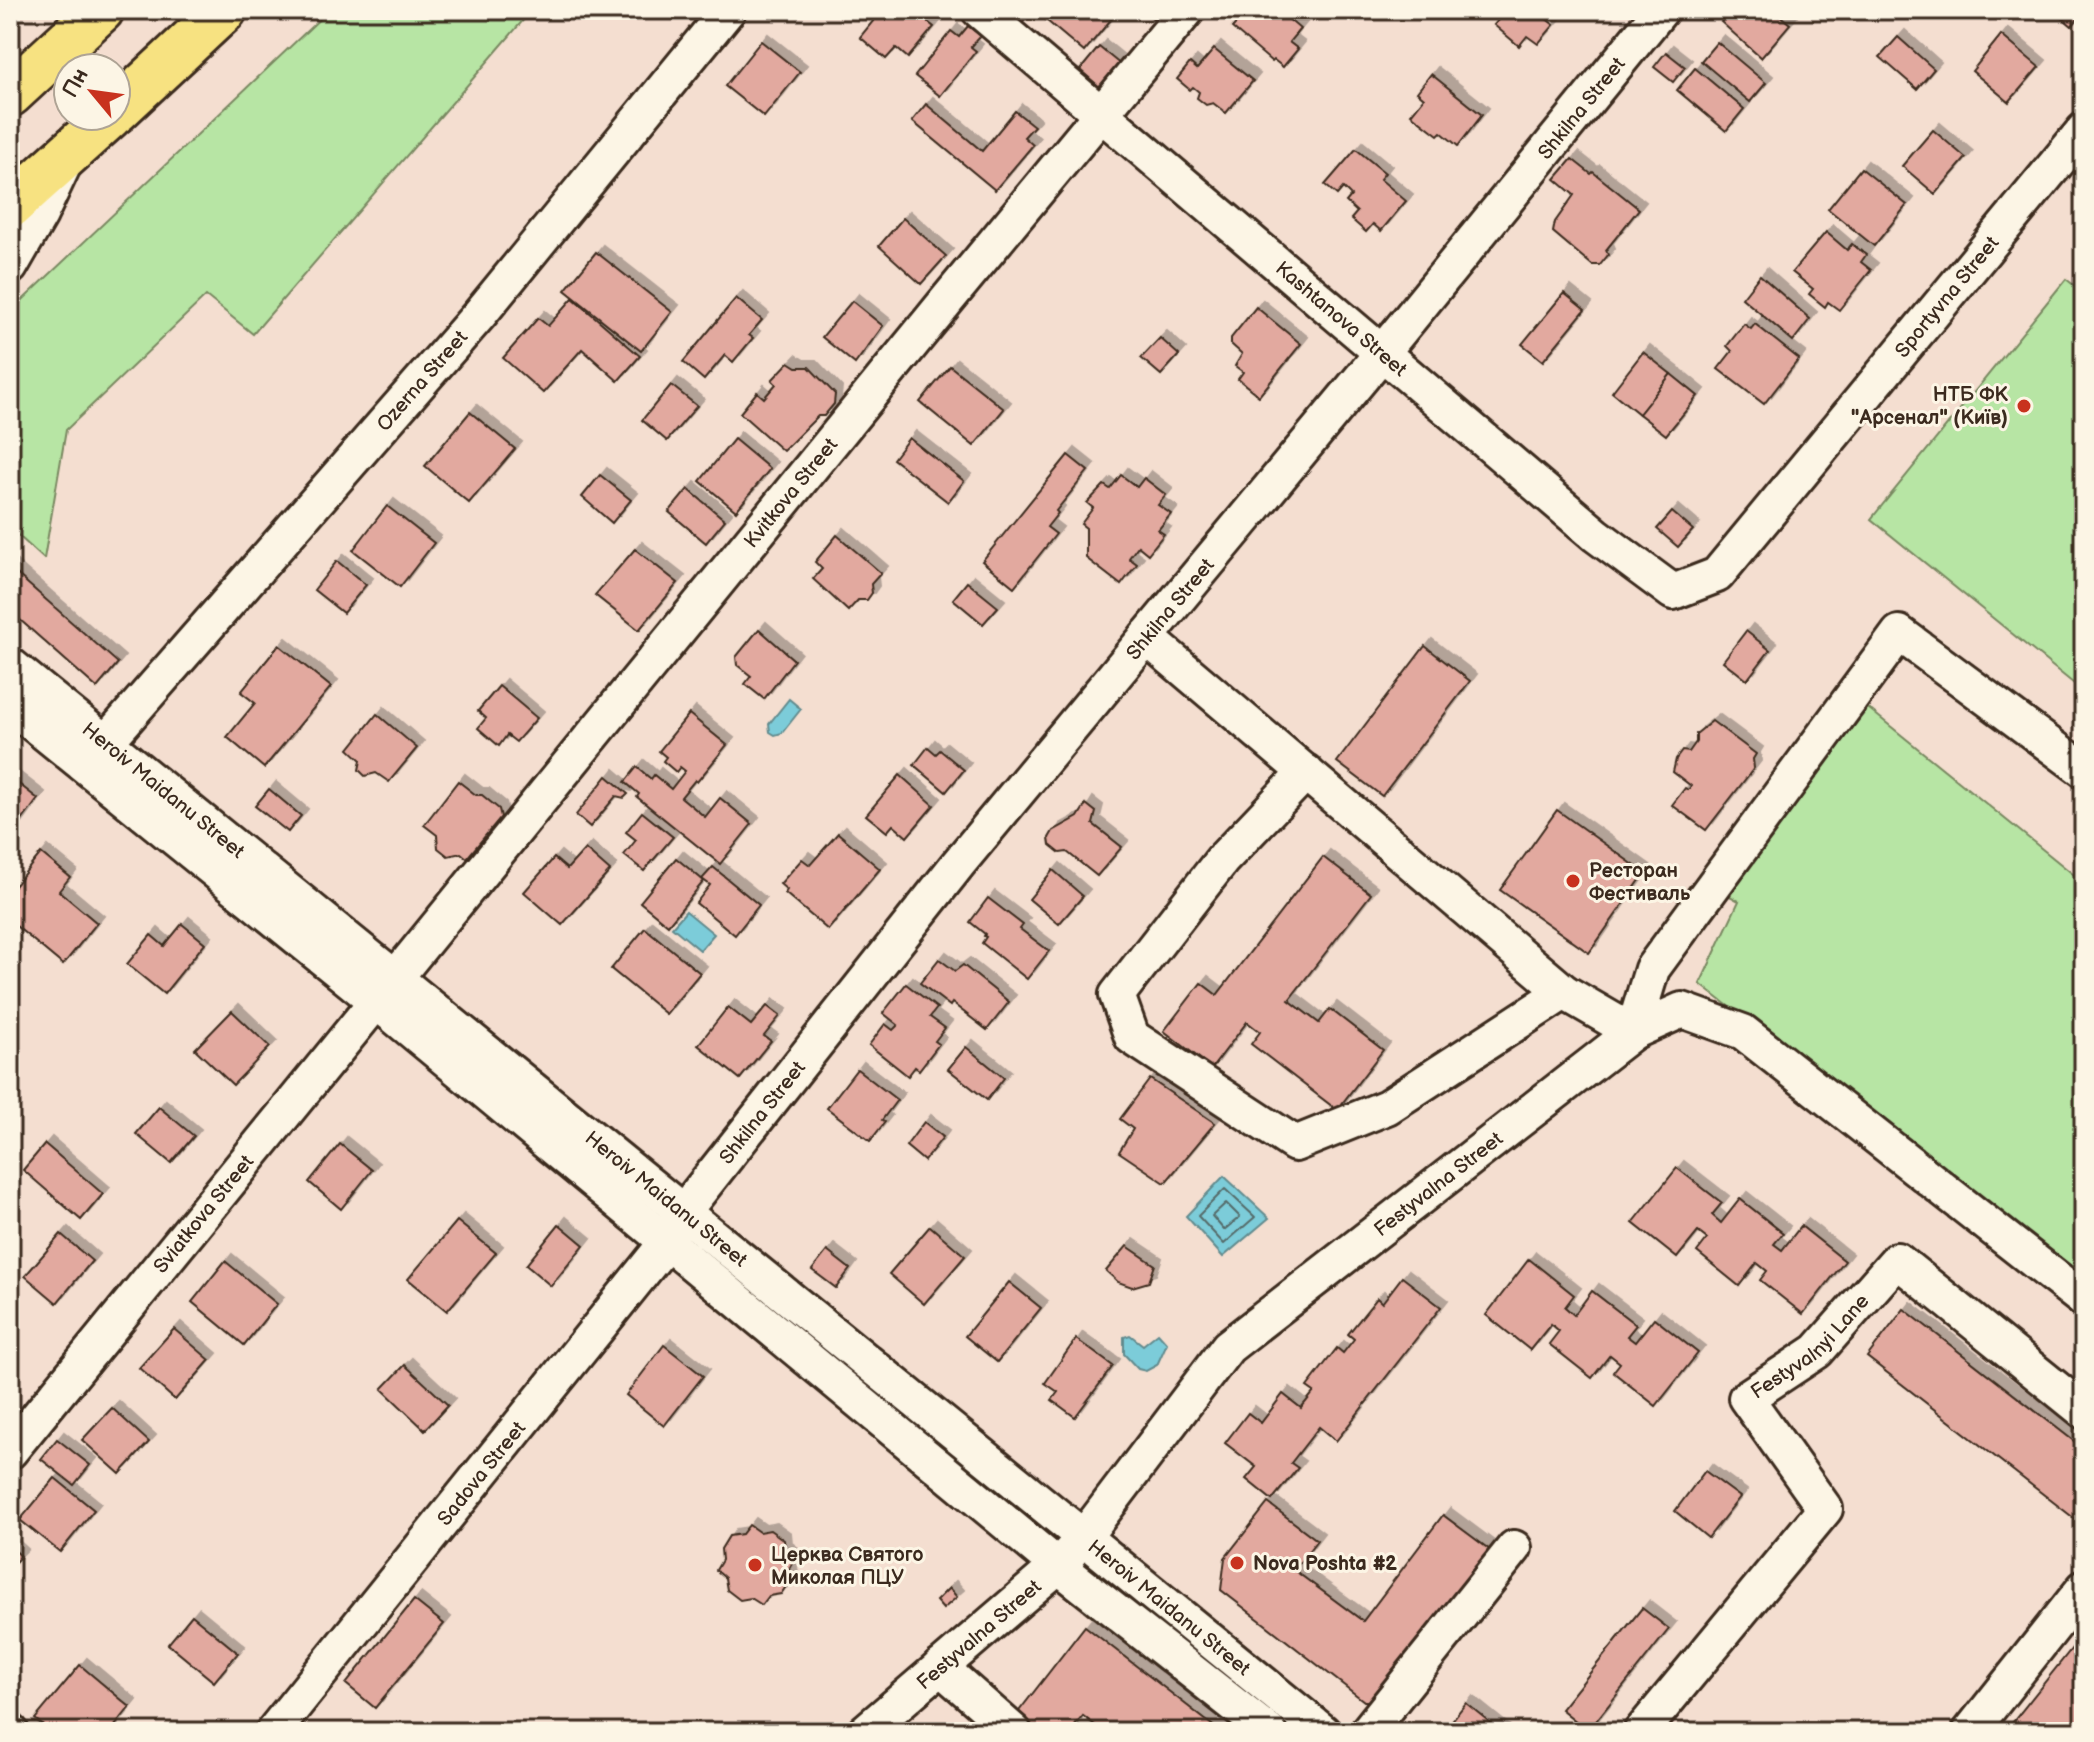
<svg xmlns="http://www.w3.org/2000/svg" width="2094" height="1742" viewBox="0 0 2094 1742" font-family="'Balsamiq Sans',sans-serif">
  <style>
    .green { fill: #b7e5a4; stroke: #798861; stroke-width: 2 }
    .water { fill: #7cccd9; stroke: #628b8e; stroke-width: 2 }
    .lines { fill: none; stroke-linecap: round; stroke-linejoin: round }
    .shore { stroke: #556b69; stroke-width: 2 }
    .building { fill: #e2a99f; stroke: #3b2a1e; stroke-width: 2; filter: url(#shadow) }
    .minor-casing { stroke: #3b2a1e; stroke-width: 40 }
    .highway-casing { stroke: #3b2a1e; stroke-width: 50 }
    .minor { stroke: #fcf5e5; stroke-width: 34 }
    .highway { stroke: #f7e281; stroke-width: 44 }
    .poi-dot { fill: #c8321e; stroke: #fcf5e5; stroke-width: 3 }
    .labels { text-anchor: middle; stroke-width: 6; stroke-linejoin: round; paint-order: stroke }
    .street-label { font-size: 20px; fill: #3b2a1e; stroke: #fcf5e5 }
    .poi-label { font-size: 20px; font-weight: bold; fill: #3b2a1e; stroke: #fcf5e5; text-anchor: start }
  </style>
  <defs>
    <filter id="shadow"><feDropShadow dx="7" dy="-7" stdDeviation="0" flood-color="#0004"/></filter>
  </defs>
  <rect width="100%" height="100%" fill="#f4ded0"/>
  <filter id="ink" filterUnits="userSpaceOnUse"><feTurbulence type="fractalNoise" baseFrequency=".0125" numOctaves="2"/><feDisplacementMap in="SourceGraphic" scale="16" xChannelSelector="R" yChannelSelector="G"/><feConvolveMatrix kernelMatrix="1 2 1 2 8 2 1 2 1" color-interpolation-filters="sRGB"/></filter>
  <g filter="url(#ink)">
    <!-- green -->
    <g class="green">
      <path d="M329 10H532L253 334 206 296 66 430 44 559 10 528V312Z"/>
      <path d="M2066 279 2084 293V692L1871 519Z"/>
      <path d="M1868 708 2084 883V1283L1700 984 1739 901 1726 894Z"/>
    </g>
    <!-- water -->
    <g class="water">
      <path d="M789 699 801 709 782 733 775 735 770 732 769 724Z"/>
      <path d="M686 911 714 934 700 950 672 927Z"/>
      <path d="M1224 1176 1269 1218 1223 1257 1186 1216Z"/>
      <path d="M1158 1333 1167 1343 1157 1365 1146 1371 1138 1369 1124 1354V1337L1130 1335 1143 1345Z"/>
    </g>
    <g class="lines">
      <!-- shore -->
      <g class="shore">
        <path d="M1225 1189 1255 1217 1224 1244 1198 1216Z"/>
        <path d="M1226 1203 1240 1217 1224 1230 1212 1216Z"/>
      </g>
    </g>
    <!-- building -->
    <g class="building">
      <path d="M882 10H913L934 27 908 58 896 48 886 59 860 37Z"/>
      <path d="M1008 10H1033L1023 22Z"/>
      <path d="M1034 10H1119L1084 52Z"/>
      <path d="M1143 10H1165L1156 21Z"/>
      <path d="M1248 10H1278L1300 29 1289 42 1298 49 1283 67 1274 60 1272 62 1232 28Z"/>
      <path d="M1490 10H1535L1554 25 1538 44 1527 36 1519 46 1494 25 1500 18Z"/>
      <path d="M1732 10H1773L1790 24 1761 58 1721 22Z"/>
      <path d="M2053 10H2084V12L2072 26Z"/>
      <path d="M968 26 981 36 971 47 976 51 940 96 915 76 951 31 959 37Z"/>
      <path d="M2001 35 2039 67 2009 102 1972 71Z"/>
      <path d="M1898 37 1934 69 1917 89 1880 57Z"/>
      <path d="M761 41 800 72 764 117 725 86Z"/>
      <path d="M1717 42 1766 83 1750 102 1701 61Z"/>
      <path d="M1099 47 1121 65 1101 88 1080 70Z"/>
      <path d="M1214 49 1253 81 1226 113 1213 103 1206 105 1197 98 1199 92 1193 87 1190 90 1177 79 1190 63 1197 69Z"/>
      <path d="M1666 52 1685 67 1673 82 1654 67Z"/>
      <path d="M1695 68 1744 109 1726 131 1677 90Z"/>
      <path d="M1431 74 1482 115 1458 146 1441 132 1438 135 1411 114 1424 98 1417 92Z"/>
      <path d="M926 104 982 151 1015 111 1034 126 1024 137 1033 145 995 190 912 121Z"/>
      <path d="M1933 130 1966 158 1935 194 1902 166Z"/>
      <path d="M1356 149 1385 173 1380 179 1406 201 1381 231 1373 224 1366 232 1351 219 1357 212 1346 202 1351 196 1343 188 1337 195 1325 185Z"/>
      <path d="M1572 159 1591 174 1593 172 1639 209 1606 250 1608 255 1600 265H1592L1553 232 1555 222 1574 195 1555 179Z"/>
      <path d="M1861 168 1907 205 1874 246 1828 209Z"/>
      <path d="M903 218 946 256 921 284 879 246Z"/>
      <path d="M1826 232 1847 250 1852 244 1866 255 1861 262 1871 270 1839 310 1828 302 1825 307 1809 294 1813 289 1792 272Z"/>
      <path d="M596 252 672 312 641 351 565 290Z"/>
      <path d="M1760 275 1810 319 1793 341 1742 298Z"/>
      <path d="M1564 293 1585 310 1543 361 1522 344Z"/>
      <path d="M573 298 640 356 618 381 582 349 543 393 503 358 538 318 548 326Z"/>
      <path d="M736 298 762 320 749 335 753 338 733 362 725 355 704 380 683 362Z"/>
      <path d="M852 301 883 326 855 364 822 337Z"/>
      <path d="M1256 307 1301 344 1259 396 1238 379 1243 372 1235 366 1242 354 1231 344V338Z"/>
      <path d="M1744 324 1751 329 1755 324 1799 359 1764 404 1718 369 1732 351 1727 346Z"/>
      <path d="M1160 338 1179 355 1161 375 1141 358Z"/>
      <path d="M1643 352 1671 374 1639 414 1612 392Z"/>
      <path d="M789 362 797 367H809L835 394 834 404 824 416H818L783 451 740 413 757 392 764 398 776 384 772 380Z"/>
      <path d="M950 366 1004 409 974 446 920 402Z"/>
      <path d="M1671 374 1698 396 1666 435 1639 414Z"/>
      <path d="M671 385 697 406 667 441 642 420Z"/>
      <path d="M470 412 515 449 469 503 425 466Z"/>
      <path d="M909 438 964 481 948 502 893 459Z"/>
      <path d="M734 439 770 469 736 511 700 481Z"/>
      <path d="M1068 455 1088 471 1056 511 1058 513 1047 527 1056 534 1014 587 982 561Z"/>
      <path d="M600 475 631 500 612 523 582 497Z"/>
      <path d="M1121 475 1137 487 1144 478 1166 495 1158 505 1171 514 1158 530 1164 534 1148 554 1138 546 1129 558 1137 564 1121 585 1086 558V528L1081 524 1093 508 1087 503 1104 485 1110 489Z"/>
      <path d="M688 489 725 520 706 543 669 512Z"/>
      <path d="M387 506 434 543 400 587 353 550Z"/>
      <path d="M1672 512 1693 530 1678 547 1657 529Z"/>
      <path d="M837 535 881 573 871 584 872 593 867 600H858L848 611 813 579 822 569 815 562Z"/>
      <path d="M635 549 678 583 639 630 595 595Z"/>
      <path d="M337 561 366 585 343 613 314 590Z"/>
      <path d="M10 568 118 663 97 688 10 611Z"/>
      <path d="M967 582 998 607 983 624 953 599Z"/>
      <path d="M759 629 794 660 764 699 745 684 751 676 737 665 736 657Z"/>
      <path d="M1746 631 1770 650 1747 680 1723 661Z"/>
      <path d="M279 645 331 687 264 768 227 737 255 703 241 692Z"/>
      <path d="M1425 646 1470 681 1382 796 1337 762Z"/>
      <path d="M499 686 537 718 516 742 507 735 499 746 478 728 486 718 478 711Z"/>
      <path d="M377 714 417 748 389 782 376 773 365 776 359 770 361 760 349 749Z"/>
      <path d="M689 714 727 745 697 782 695 780 681 797 705 817 720 798 752 824 720 864 637 797 639 794 625 782 637 767 651 779 654 775 671 789 685 771 680 767 676 772 663 761 666 757 659 751Z"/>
      <path d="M1712 721 1756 754 1753 759 1754 768 1706 830 1672 805 1685 788 1688 790 1691 786 1673 772 1676 759 1682 751 1689 752 1696 742V734Z"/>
      <path d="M928 747 936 754 940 750 964 770 946 792 914 765Z"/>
      <path d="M900 775 934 805 907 837 893 825 887 832 866 815Z"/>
      <path d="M607 776 628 794 624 798 616 796 590 827 576 815Z"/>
      <path d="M10 777 38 799 10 837Z"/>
      <path d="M458 781 476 795H482L499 809 501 817 467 858 461 853 448 856 438 848 437 835 424 825Z"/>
      <path d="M269 789 301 816 288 832 255 806Z"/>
      <path d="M1086 804 1096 812 1093 824 1122 847 1097 876 1067 852 1060 853 1050 845 1049 838 1053 831 1078 817Z"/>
      <path d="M1557 810 1645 873 1589 953 1500 890Z"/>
      <path d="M642 812 673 837 644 871 624 855 636 840 626 832Z"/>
      <path d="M838 833 880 869 828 930 785 893 787 890 780 884 802 859 810 865Z"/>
      <path d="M585 849 610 871 562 925 524 892 554 858 567 869Z"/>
      <path d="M41 853 70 877 59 891 97 923 63 965 10 921V891Z"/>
      <path d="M1323 857 1371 894 1289 1000 1319 1023 1330 1009 1383 1050 1337 1110 1251 1044 1260 1032 1247 1022 1212 1068 1164 1031 1201 983 1217 995Z"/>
      <path d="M676 858 704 881 668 925 640 902Z"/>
      <path d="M713 867 759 905 735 935 696 903 710 885 702 879Z"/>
      <path d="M1053 870 1083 896 1059 924 1029 899Z"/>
      <path d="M988 898 1023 925 1020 929 1049 951 1027 979 982 943 986 937 984 936 985 934 970 922Z"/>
      <path d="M182 924 205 943 164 994 127 964 151 935 164 946Z"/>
      <path d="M645 928 700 973 666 1014 611 969Z"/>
      <path d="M939 959 955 971 963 965 1009 1002 987 1030 952 1003 950 1006 920 983Z"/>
      <path d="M906 984 937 1008 930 1017 945 1028 935 1041 939 1044 919 1070 915 1067 908 1076 869 1045 885 1024 893 1030 898 1025 883 1013Z"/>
      <path d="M767 1006 780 1016 764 1036 771 1041 740 1079 698 1045 728 1007 751 1025Z"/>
      <path d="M232 1011 270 1047 233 1085 195 1049Z"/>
      <path d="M966 1047 1004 1078 987 1100 948 1069Z"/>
      <path d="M857 1069 897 1100 882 1120 885 1122 870 1141 827 1108Z"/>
      <path d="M1150 1079 1215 1123 1165 1183 1119 1152 1133 1129 1120 1119Z"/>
      <path d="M159 1107 194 1136 171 1163 136 1134Z"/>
      <path d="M924 1122 943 1137 924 1161 906 1146Z"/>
      <path d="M45 1144 103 1194 81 1220 23 1170Z"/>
      <path d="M340 1144 372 1170 341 1209 309 1182Z"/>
      <path d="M1677 1168 1722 1203 1712 1215 1721 1223 1740 1199 1783 1233 1774 1244 1782 1250 1801 1226 1845 1261 1803 1314 1760 1280 1767 1271 1757 1263 1739 1286 1697 1252 1707 1239 1698 1232 1677 1258 1633 1223Z"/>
      <path d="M457 1221 496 1253 447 1311 408 1279Z"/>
      <path d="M559 1224 584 1245 551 1286 526 1265Z"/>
      <path d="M930 1226 965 1256 924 1304 889 1274Z"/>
      <path d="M61 1234 92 1261 57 1303 25 1276Z"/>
      <path d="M1127 1246 1155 1265 1149 1282 1132 1287 1118 1282 1106 1271Z"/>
      <path d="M827 1251 850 1269 836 1288 812 1270Z"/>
      <path d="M1529 1259 1574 1295 1565 1307 1574 1315 1592 1291 1636 1325 1627 1336 1635 1342 1654 1318 1698 1353 1656 1406 1613 1372 1620 1363 1610 1355 1592 1378 1549 1344 1559 1331 1551 1324 1530 1350 1486 1315Z"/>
      <path d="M225 1261 277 1304 244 1345 192 1302Z"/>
      <path d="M1402 1277 1441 1307 1336 1441 1319 1427 1291 1463 1298 1468 1272 1500 1246 1479 1256 1467 1225 1443 1248 1413 1261 1423 1283 1394 1301 1408 1314 1392 1307 1387 1337 1348 1343 1353 1354 1339 1348 1334 1377 1298 1382 1303Z"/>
      <path d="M1009 1282 1041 1308 997 1362 965 1336Z"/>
      <path d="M1904 1309 2084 1449V1526L1867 1357Z"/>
      <path d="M174 1329 210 1360 175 1400 139 1368Z"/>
      <path d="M1076 1339 1113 1366 1075 1417 1052 1400 1058 1392 1045 1383Z"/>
      <path d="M664 1345 703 1376 664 1426 626 1395Z"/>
      <path d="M405 1365 448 1405 425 1430 382 1389Z"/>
      <path d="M112 1408 149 1442 120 1474 82 1440Z"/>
      <path d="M57 1439 90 1465 74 1485 41 1459Z"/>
      <path d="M1705 1471 1740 1497 1708 1538 1675 1511Z"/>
      <path d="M55 1478 94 1510 60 1552 20 1520Z"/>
      <path d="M1268 1503 1317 1540 1294 1570 1363 1621 1443 1515 1494 1553 1383 1701H1364L1221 1590 1225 1558Z"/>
      <path d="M749 1525 759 1532 770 1530 784 1540 785 1550 795 1558 789 1569 791 1579 781 1594 769 1596 762 1605 751 1598 740 1600 727 1590 725 1578 716 1570 722 1560 721 1549 729 1536 742 1534Z"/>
      <path d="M10 1546 21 1556 10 1567Z"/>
      <path d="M949 1588 957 1597 943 1609 936 1601Z"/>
      <path d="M414 1600 444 1624 375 1708 346 1684Z"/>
      <path d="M1642 1608 1669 1629 1588 1731 1561 1709Z"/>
      <path d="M192 1615 238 1653 214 1682 168 1644Z"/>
      <path d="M1085 1626 1221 1732H1104L1083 1716 1070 1732H1038L1016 1715Z"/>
      <path d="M2084 1633V1729L2082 1732H2005Z"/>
      <path d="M80 1665 130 1707 110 1732H51L35 1719Z"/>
      <path d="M1466 1703 1502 1732H1443Z"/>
    </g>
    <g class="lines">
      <defs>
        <g id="minor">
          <path id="s1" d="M979 10 1596 535 1673 592 1717 575 2084 130"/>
          <path d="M10 267 40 215 64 164"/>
          <path d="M1146 637 1564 992 1633 1032 1652 969 1899 633 2084 770"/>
          <path id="s2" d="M10 665 1323 1732"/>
          <path d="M10 705 377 1002 1058 1566 1269 1732"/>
          <path id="s3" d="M106 742 479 315 728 10"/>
          <path d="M1306 772 1222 860 1117 995 1132 1037 1295 1144 1387 1107 1564 992"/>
          <path id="s4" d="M10 1451 948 299 1187 10"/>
          <path d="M940 1667 1014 1732"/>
          <path d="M10 1732H11"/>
          <path id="s5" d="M273 1732 667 1242 683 1212 958 864 1363 376 1661 10"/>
          <path id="s6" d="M865 1732 1058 1566 1083 1538 1228 1347 1633 1032 1682 1010 1743 1032 2084 1300"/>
          <path d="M1367 1732 1514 1548"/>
          <path id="s7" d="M1641 1732 1825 1509 1746 1398 1817 1351 1897 1260 2084 1411"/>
          <path d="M1970 1732 2084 1588"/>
        </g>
        <g id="highway">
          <path d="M10 94 101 10"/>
          <path d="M116 111 224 10"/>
          <path d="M10 206 110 116"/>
        </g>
      </defs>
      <!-- minor casing -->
      <use href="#minor" class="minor-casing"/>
      <!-- highway casing -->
      <use href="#highway" class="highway-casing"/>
      <!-- minor -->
      <use href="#minor" class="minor"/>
      <!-- highway -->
      <use href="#highway" class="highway"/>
    </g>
  </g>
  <!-- markers -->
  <g class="poi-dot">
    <circle cx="2024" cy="406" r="8"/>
    <circle cx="1573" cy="881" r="8"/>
    <circle cx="1237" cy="1563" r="8"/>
    <circle cx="755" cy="1565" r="8"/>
  </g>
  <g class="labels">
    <!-- street labels -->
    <g class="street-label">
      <text dy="7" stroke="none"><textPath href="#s5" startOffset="2086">Shkilna Street</textPath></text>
      <text dy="7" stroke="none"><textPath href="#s1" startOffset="1314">Sportyvna Street</textPath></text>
      <text dy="7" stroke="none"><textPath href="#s1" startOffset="476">Kashtanova Street</textPath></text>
      <text dy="7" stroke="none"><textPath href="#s3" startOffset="480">Ozerna Street</textPath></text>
      <text dy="7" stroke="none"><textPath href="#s4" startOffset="1236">Kvitkova Street</textPath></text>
      <text dy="7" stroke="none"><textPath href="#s5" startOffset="1438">Shkilna Street</textPath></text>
      <text dy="7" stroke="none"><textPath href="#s2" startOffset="198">Heroiv Maidanu Street</textPath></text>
      <text dy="7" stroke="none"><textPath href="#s5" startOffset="790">Shkilna Street</textPath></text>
      <text dy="7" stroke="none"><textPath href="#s6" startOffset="798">Festyvalna Street</textPath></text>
      <text dy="7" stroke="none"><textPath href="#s2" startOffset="846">Heroiv Maidanu Street</textPath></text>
      <text dy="7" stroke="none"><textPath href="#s4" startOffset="306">Sviatkova Street</textPath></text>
      <text dy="7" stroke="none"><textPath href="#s7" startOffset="508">Festyvalnyi Lane</textPath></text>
      <text dy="7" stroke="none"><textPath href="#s5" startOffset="332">Sadova Street</textPath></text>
      <text dy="7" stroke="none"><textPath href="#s2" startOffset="1494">Heroiv Maidanu Street</textPath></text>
      <text dy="7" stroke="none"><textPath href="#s6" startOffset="150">Festyvalna Street</textPath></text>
    </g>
    <!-- poi labels -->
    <g class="poi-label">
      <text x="2008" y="401" text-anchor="end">НТБ ФК<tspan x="2008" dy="23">"Арсенал" (Київ)</tspan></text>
      <text x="1589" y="877">Ресторан<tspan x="1589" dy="23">Фестиваль</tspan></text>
      <text x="771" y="1561">Церква Святого<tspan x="771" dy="23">Миколая ПЦУ</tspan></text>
      <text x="1253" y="1570">Nova Poshta #2</text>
    </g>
  </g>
  <!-- margin -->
  <rect width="2094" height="1742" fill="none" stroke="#fcf5e5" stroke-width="40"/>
  <rect x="20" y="20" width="2054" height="1702" fill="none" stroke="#3b2a1e" stroke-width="3" filter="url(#ink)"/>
  <!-- north arrow -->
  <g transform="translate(92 92) rotate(299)"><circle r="38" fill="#fcf5e5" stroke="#afa495" stroke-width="2"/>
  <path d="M0-6L14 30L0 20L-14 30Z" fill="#c8321e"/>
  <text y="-12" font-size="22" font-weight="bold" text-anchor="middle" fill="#3b2a1e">Пн</text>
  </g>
</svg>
